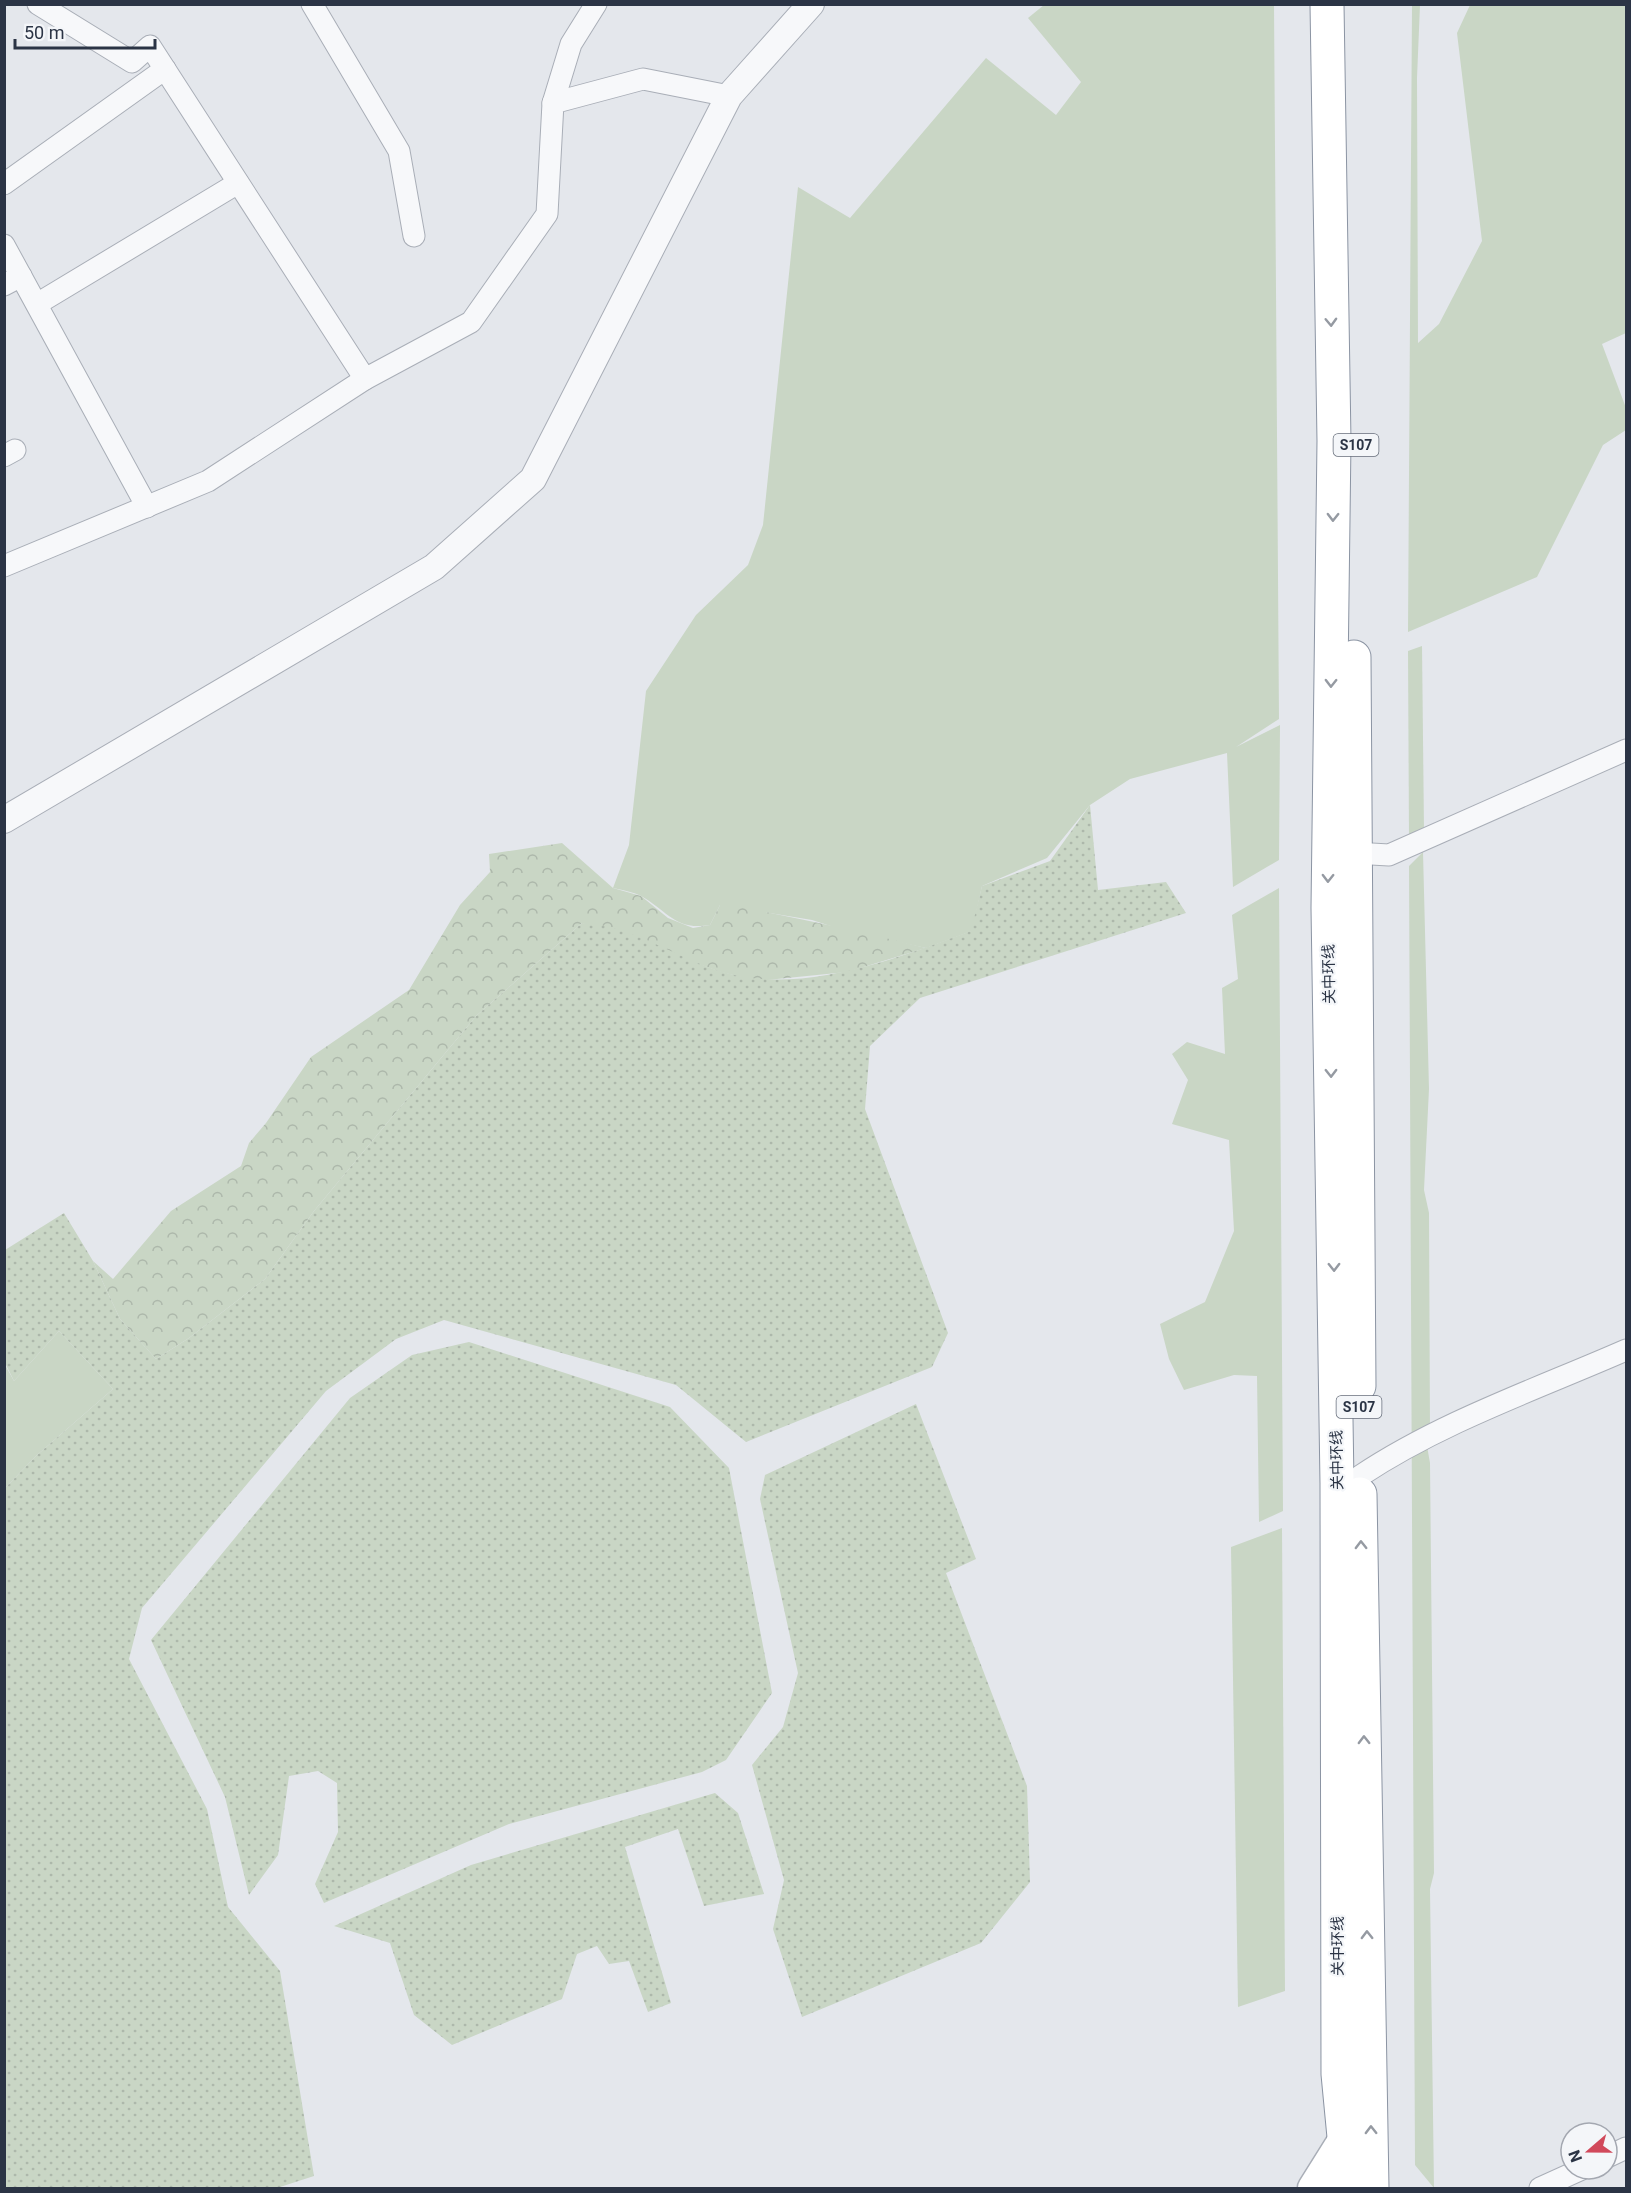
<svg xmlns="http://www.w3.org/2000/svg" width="1631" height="2193" viewBox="0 0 1631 2193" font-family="Roboto,'Noto Sans SC',sans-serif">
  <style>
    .green { fill: #c9d6c5 }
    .forest { fill: url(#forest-crowns) }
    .garden { fill: url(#garden-dots) }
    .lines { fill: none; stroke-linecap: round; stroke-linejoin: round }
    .minor-casing { stroke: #a9aeb7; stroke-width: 23 }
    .tertiary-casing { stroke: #a9aeb7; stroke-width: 28 }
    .secondary-casing { stroke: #a9aeb7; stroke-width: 31 }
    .trunk-casing { stroke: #8b94a3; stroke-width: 35 }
    .minor { stroke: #f7f8fa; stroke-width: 21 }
    .tertiary { stroke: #f7f8fa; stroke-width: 26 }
    .secondary { stroke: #fff; stroke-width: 28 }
    .trunk { stroke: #fff; stroke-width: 33 }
    .oneway { stroke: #959aa2 }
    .labels { text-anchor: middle; stroke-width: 4.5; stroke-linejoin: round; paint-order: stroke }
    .shield { fill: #f4f6f9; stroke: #676e7b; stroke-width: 1.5 }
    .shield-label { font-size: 14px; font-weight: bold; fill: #2b3445 }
    .street-label { font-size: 15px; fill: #2b3445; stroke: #f4f6f9 }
  </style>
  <defs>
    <pattern id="forest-crowns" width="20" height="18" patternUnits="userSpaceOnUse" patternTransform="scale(1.5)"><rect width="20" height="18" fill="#c9d6c5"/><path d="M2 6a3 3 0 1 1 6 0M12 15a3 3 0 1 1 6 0" fill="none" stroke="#adb8ab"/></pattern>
    <pattern id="garden-dots" width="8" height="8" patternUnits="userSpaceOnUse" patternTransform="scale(1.5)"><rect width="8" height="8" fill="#c9d6c5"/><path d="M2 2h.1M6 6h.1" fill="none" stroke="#adb8ab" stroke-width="1.8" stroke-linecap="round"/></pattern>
  </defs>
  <rect width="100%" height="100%" fill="#e4e7ec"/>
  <!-- green -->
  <g class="green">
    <path d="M1044 5H1274L1279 719 1236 747 1280 725 1279 860 1233 887 1227 753 1130 779 1090 805 1047 858 982 886 972 931 926 948 843 930 812 920 720 905 710 925C675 931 668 911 641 896 633 892 622 890 613 888L629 845 646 691 696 615 748 565 763 525 798 187 850 218 986 58 1056 115 1081 82 1028 18Z"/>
    <path d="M1412 5H1420L1417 78 1418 343 1439 324 1482 241 1457 33 1470 5H1626V333L1602 344 1626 408V430L1603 445 1537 577 1408 632Z"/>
    <path d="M1422 646 1424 830 1409 838 1408 651Z"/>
    <path d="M1423 852 1429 1089 1424 1190 1429 1213 1430 1433 1427 1446 1430 1463 1434 1873 1430 1889 1434 2188 1415 2165 1409 866Z"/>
    <path d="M1279 888 1283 1511 1259 1522 1257 1376 1234 1375 1184 1390 1169 1359 1160 1324 1205 1302 1234 1231 1229 1140 1172 1124 1188 1080 1172 1054 1187 1042 1225 1054 1222 988 1238 979 1232 915Z"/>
    <path d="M59 1331 113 1389 37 1455 5 1488 4 1363 14 1381Z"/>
    <path d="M1282 1528 1285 1991 1238 2007 1231 1547Z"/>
  </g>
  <!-- forest -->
  <path class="forest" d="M562 843 613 888 641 896 668 918 693 928 710 925 720 905 725 904C793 917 860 931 926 948L847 972 757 981 721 972 582 923 476 1016 314 1211 265 1279 189 1338 156 1359 120 1319 93 1261 113 1279 171 1211 241 1166 249 1143 266 1123 311 1057 409 990 460 905 490 872 489 854Z"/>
  <!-- garden -->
  <g class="garden">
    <path d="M1090 805 1098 890 1166 882 1186 913 920 998 870 1046 865 1109 948 1333 932 1367 746 1442 676 1385 444 1320 396 1339 326 1391 142 1608 129 1659 207 1809 228 1907 280 1971 314 2176 277 2188H5V1488L37 1455 113 1389 59 1331 14 1381 5 1363V1250L64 1213 93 1261 120 1319 156 1359 189 1338 265 1279 314 1211 476 1016 582 923C632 925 675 958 723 972 799 996 899 958 971 931L982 886 1050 861Z"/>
    <path d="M469 1342 670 1407 729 1468 772 1693 726 1760 702 1772 509 1824 324 1903 315 1884 338 1832 337 1783 318 1771 289 1776 278 1855 249 1895 225 1797 151 1640 350 1398 412 1355Z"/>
    <path d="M916 1404 976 1559 946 1573 1027 1786 1030 1882 981 1943 802 2017 773 1929 784 1880 752 1765 783 1727 798 1673 760 1499 765 1475Z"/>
    <path d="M715 1793 738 1813 764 1894 704 1906 678 1829 625 1847 671 2003 648 2012 629 1961 609 1964 597 1946 577 1954 562 1999 452 2045 414 2015 390 1943 334 1926 471 1865Z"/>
  </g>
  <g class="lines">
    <defs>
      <g id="minor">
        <path d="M38 4 132 62 150 46 365 379 471 322 547 214 553 103 643 79 729 96"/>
        <path d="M312 4 399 151 414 236"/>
        <path d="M553 103 571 44 596 4"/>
        <path d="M4 184 165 69"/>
        <path d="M4 245 147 507"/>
        <path d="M4 285 21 276"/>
        <path d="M37 304 238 183"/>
        <path d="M4 456 15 450"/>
        <path d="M4 566 208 481 365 379"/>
        <path d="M1354 853 1389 855 1626 750"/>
        <path d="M1360 1476C1441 1422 1537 1389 1626 1350"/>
        <path d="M1607 2157 1626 2148"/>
        <path d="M1540 2188 1582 2169"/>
      </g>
      <path id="tertiary" d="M4 820 434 567 533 479 729 96 811 4"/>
      <path id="secondary" d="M1312 2188 1344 2137"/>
      <g id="trunk">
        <path d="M1327 4 1334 441 1328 908 1337 1483 1338 2074 1344 2137V2188"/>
        <path d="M1354 657 1359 1386"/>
        <path d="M1360 1494 1372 2188"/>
      </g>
    </defs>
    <!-- minor casing -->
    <use href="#minor" class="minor-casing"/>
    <!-- tertiary casing -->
    <use href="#tertiary" class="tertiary-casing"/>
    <!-- secondary casing -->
    <use href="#secondary" class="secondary-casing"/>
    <!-- trunk casing -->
    <use href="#trunk" class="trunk-casing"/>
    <!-- minor -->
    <use href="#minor" class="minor"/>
    <!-- tertiary -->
    <use href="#tertiary" class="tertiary"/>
    <!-- secondary -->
    <use href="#secondary" class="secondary"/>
    <!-- trunk -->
    <use href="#trunk" class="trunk"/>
  </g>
  <!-- one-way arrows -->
  <defs><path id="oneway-chevron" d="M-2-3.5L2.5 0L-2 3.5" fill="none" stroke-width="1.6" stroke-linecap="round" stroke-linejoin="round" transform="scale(1.5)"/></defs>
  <g class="oneway">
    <use href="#oneway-chevron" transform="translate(1331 322) rotate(88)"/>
    <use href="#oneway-chevron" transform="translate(1333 517) rotate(91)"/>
    <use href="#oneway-chevron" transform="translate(1331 683) rotate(91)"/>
    <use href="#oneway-chevron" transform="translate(1328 878) rotate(91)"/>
    <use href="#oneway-chevron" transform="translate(1331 1073) rotate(89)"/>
    <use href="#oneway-chevron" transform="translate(1334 1267) rotate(89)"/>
    <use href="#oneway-chevron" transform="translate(1361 1545) rotate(-91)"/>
    <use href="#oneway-chevron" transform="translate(1364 1740) rotate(-91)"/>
    <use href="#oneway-chevron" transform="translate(1367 1935) rotate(-91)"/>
    <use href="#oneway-chevron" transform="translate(1371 2130) rotate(-91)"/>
  </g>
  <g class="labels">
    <!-- shield labels -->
    <g class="shield">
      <rect x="1333.5" y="434" width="45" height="22" rx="4.5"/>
      <rect x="1336.5" y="1396" width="45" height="22" rx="4.5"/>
    </g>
    <g class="shield-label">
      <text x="1356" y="450">S107</text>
      <text x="1359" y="1412">S107</text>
    </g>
    <!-- street labels -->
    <g class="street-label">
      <text transform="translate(1329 974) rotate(-91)" y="5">关中环线</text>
      <text transform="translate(1337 1460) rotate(-91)" y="5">关中环线</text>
      <text transform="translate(1338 1946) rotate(-90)" y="5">关中环线</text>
    </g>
  </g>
  <!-- border -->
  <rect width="1631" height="2193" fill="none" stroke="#2b3445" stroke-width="12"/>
  <!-- north arrow -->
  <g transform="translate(1589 2151) rotate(250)"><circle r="28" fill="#f4f6f9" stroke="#a4a8b1" stroke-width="1.5"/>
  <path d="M0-4.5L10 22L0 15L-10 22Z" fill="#d1495b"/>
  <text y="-9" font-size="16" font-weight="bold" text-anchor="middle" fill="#2b3445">N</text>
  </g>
  <!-- scale -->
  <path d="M15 39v9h140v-9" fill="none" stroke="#2b3445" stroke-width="3"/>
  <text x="24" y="39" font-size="18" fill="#2b3445" stroke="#f4f6f9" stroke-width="4.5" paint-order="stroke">50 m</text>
</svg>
